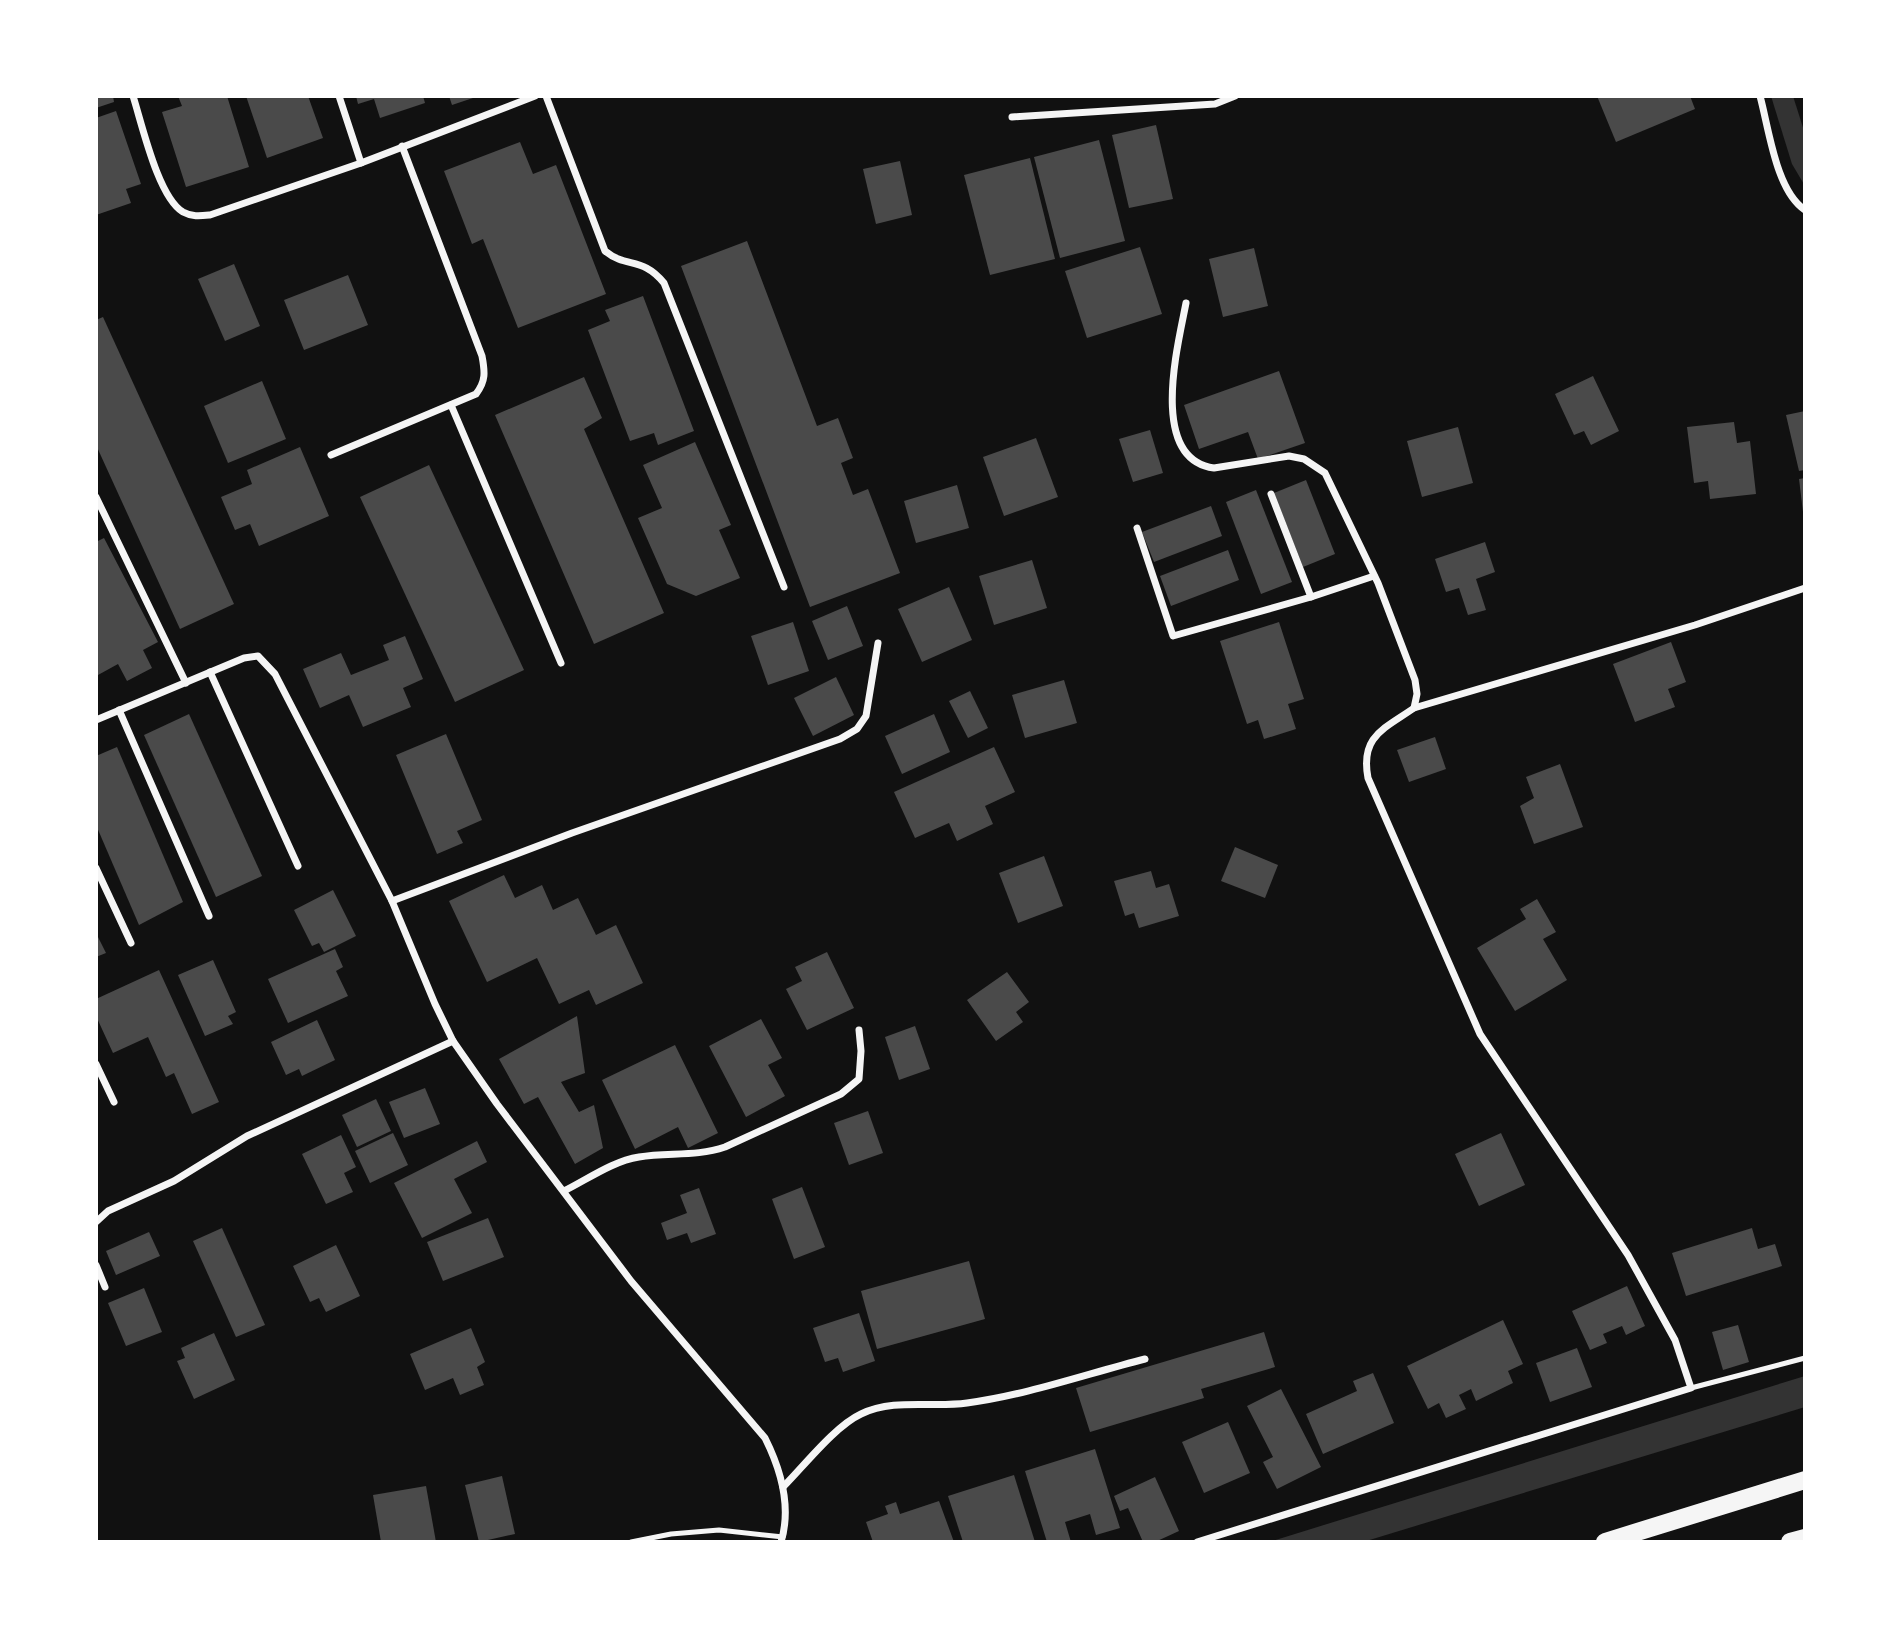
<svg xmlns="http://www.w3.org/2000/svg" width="1901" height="1638" viewBox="0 0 1901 1638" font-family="Lato,sans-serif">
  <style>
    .water { fill: #333 }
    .building { fill: #4a4a4a }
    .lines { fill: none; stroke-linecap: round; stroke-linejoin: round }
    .service { stroke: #f5f5f5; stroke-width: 5 }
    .minor { stroke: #f5f5f5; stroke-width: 7 }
    .trunk { stroke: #f5f5f5; stroke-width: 18 }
  </style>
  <rect width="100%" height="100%" fill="#111"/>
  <!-- water -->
  <g class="water">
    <path d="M1771 96H1793L1805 134V186L1792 164Z"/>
    <path d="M1805 1376V1407L1363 1542H1269Z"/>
  </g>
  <!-- building -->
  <g class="building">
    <path d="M96 96H113L114 102 96 108Z"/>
    <path d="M178 96H227L249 167 186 187 162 112 182 106Z"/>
    <path d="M246 96H308L323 138 267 158Z"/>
    <path d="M356 96H423L425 103 380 118 374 99 358 104Z"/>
    <path d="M449 96H476V97L452 105Z"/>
    <path d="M1597 96H1690L1695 109 1616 142Z"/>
    <path d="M116 111 141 184 126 189 131 203 96 215V118Z"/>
    <path d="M1156 125 1173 199 1129 208 1112 135Z"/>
    <path d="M1099 140 1125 241 1060 258 1034 157Z"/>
    <path d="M520 142 533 174 556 165 606 294 518 328 483 239 472 244 444 171Z"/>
    <path d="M1030 158 1055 259 990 275 964 175Z"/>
    <path d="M900 161 912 215 876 224 863 169Z"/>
    <path d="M747 241 817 426 838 418 853 458 841 463 853 495 868 489 900 573 810 607 681 266Z"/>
    <path d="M1140 247 1162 314 1087 338 1065 271Z"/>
    <path d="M1254 248 1268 306 1223 317 1209 259Z"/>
    <path d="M234 264 260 326 225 341 198 279Z"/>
    <path d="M348 275 368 325 304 350 284 300Z"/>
    <path d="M643 296 694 431 658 445 654 433 630 441 588 330 610 321 605 310Z"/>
    <path d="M103 317 234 604 180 629 96 445V320Z"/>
    <path d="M1279 371 1305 443 1258 459 1248 432 1199 449 1184 405Z"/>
    <path d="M1593 376 1619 431 1591 445 1584 431 1574 435 1555 394Z"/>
    <path d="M584 377 602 418 584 429 664 613 594 644 495 415Z"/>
    <path d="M262 381 286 439 228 463 204 406Z"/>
    <path d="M1805 411V470L1799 471 1786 415Z"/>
    <path d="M1734 422 1737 443 1750 441 1756 494 1710 499 1708 481 1694 483 1687 427Z"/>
    <path d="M1458 427 1473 483 1422 497 1407 441Z"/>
    <path d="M1150 430 1163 473 1133 482 1119 439Z"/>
    <path d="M1036 438 1058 497 1004 516 983 457Z"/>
    <path d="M695 442 731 525 719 530 740 578 696 596 667 584 638 518 662 508 643 465Z"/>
    <path d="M300 447 329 516 259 546 250 524 235 530 221 497 252 484 247 470Z"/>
    <path d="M429 465 524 670 455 702 360 497Z"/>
    <path d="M1805 478V512H1803L1799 479Z"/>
    <path d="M1306 480 1335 554 1303 567 1274 493Z"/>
    <path d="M957 485 969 528 916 543 904 501Z"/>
    <path d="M1256 490 1292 582 1261 594 1226 502Z"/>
    <path d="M1211 506 1222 536 1154 562 1142 532Z"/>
    <path d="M104 538 158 642 143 650 152 668 127 681 118 664 98 675 96 672V542Z"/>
    <path d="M1485 542 1495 572 1476 579 1486 610 1468 615 1459 588 1446 592 1435 559Z"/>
    <path d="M1228 550 1239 580 1171 606 1160 576Z"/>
    <path d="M1032 560 1047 608 994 625 979 576Z"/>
    <path d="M949 587 972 640 922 662 898 609Z"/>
    <path d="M847 606 863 646 828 660 812 621Z"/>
    <path d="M793 622 809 671 768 685 751 636Z"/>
    <path d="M1279 622 1304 699 1288 704 1296 729 1264 739 1258 720 1247 724 1220 641Z"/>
    <path d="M405 636 423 679 403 688 411 707 363 727 349 695 320 708 303 669 341 653 351 675 389 660 383 645Z"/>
    <path d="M1671 642 1686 682 1668 689 1675 707 1635 722 1613 664Z"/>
    <path d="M836 677 854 715 813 736 794 698Z"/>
    <path d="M1064 680 1077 723 1025 738 1012 695Z"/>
    <path d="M970 691 988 728 968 738 949 701Z"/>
    <path d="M189 714 262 876 216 897 144 735Z"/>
    <path d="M934 714 950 752 902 774 885 736Z"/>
    <path d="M446 734 482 820 457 831 463 843 437 854 396 755Z"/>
    <path d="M1435 737 1446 769 1409 782 1397 750Z"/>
    <path d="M117 747 183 902 139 925 96 825V756Z"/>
    <path d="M994 747 1015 792 985 806 993 824 957 841 949 823 915 838 894 792Z"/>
    <path d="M1560 764 1583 827 1534 844 1520 806 1534 798 1526 777Z"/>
    <path d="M1235 847 1278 865 1265 898 1221 881Z"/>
    <path d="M1044 856 1063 906 1018 923 999 873Z"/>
    <path d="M1151 871 1156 888 1169 884 1179 916 1139 928 1134 913 1125 916 1114 881Z"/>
    <path d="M504 875 515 898 542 885 553 910 578 898 596 935 616 925 643 983 596 1005 589 990 559 1004 537 958 487 982 449 901Z"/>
    <path d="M333 890 356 936 324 952 319 943 312 946 294 910Z"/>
    <path d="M1537 899 1556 932 1543 939 1567 980 1515 1011 1477 948 1526 919 1520 909Z"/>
    <path d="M96 933 106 953 96 957Z"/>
    <path d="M335 949 343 967 336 971 348 996 288 1023 268 979Z"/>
    <path d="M827 952 854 1008 807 1030 786 989 802 981 795 967Z"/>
    <path d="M213 960 236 1012 228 1016 233 1024 205 1036 178 975Z"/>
    <path d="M159 970 219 1102 192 1114 174 1073 166 1077 148 1037 113 1053 96 1016V999Z"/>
    <path d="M1007 972 1029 1002 1016 1012 1023 1022 996 1041 967 1000Z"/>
    <path d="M577 1016 585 1073 561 1082 579 1112 594 1105 603 1148 575 1164 538 1097 524 1104 499 1059Z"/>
    <path d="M761 1019 782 1058 768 1065 785 1096 746 1117 709 1046Z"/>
    <path d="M317 1020 335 1060 302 1076 299 1069 286 1075 271 1042Z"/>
    <path d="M915 1026 930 1069 899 1080 885 1037Z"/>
    <path d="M675 1045 718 1133 688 1148 678 1127 635 1149 602 1080Z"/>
    <path d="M425 1088 440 1124 404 1138 389 1102Z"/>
    <path d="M376 1099 391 1131 357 1147 342 1115Z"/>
    <path d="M868 1111 883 1153 849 1165 834 1123Z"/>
    <path d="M393 1133 408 1165 370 1183 355 1151Z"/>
    <path d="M1501 1133 1525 1185 1479 1206 1455 1154Z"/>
    <path d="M341 1135 356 1167 344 1173 353 1192 326 1204 302 1154Z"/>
    <path d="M477 1141 487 1162 454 1179 472 1213 422 1238 394 1183Z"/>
    <path d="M802 1187 825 1247 794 1259 772 1199Z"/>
    <path d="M699 1188 716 1234 691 1243 687 1233 667 1240 661 1223 687 1213 680 1195Z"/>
    <path d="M488 1218 504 1257 443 1281 427 1242Z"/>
    <path d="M222 1228 265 1325 236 1337 193 1241Z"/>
    <path d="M1752 1228 1758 1249 1775 1244 1782 1266 1686 1296 1672 1253Z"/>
    <path d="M149 1232 160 1256 116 1275 106 1251Z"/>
    <path d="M336 1245 360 1296 326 1312 319 1298 310 1302 293 1266Z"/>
    <path d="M969 1261 985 1319 877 1349 861 1291Z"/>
    <path d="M1627 1286 1645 1326 1626 1335 1622 1326 1603 1334 1607 1343 1590 1350 1572 1311Z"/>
    <path d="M144 1288 162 1332 126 1346 108 1303Z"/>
    <path d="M859 1313 875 1361 843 1372 838 1358 825 1362 813 1328Z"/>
    <path d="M1503 1320 1523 1364 1508 1371 1513 1383 1476 1401 1471 1389 1459 1395 1466 1409 1446 1418 1439 1403 1428 1409 1407 1366Z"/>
    <path d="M1738 1325 1749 1362 1723 1370 1712 1332Z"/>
    <path d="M471 1328 485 1362 477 1367 484 1385 460 1395 453 1378 425 1390 410 1354Z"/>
    <path d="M1264 1332 1275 1367 1201 1389 1204 1398 1090 1432 1076 1388Z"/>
    <path d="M214 1333 235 1380 194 1399 177 1361 185 1358 181 1348Z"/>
    <path d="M1577 1348 1592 1387 1550 1402 1536 1363Z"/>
    <path d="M1373 1373 1394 1423 1323 1454 1306 1414 1357 1391 1353 1381Z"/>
    <path d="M1281 1389 1321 1467 1277 1489 1263 1462 1273 1457 1247 1406Z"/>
    <path d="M1228 1422 1250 1473 1204 1493 1182 1442Z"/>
    <path d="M1095 1449 1120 1528 1096 1535 1090 1514 1065 1522 1071 1542H1047L1025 1471Z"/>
    <path d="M1014 1475 1035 1542H963L948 1496Z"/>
    <path d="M502 1476 515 1534 479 1542 465 1485Z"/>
    <path d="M1155 1477 1179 1531 1155 1542H1143L1128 1508 1120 1511 1114 1496Z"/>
    <path d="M426 1486 436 1542H381L373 1495Z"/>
    <path d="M939 1501 954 1542H873L866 1522 888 1514 885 1506 896 1502 900 1514Z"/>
  </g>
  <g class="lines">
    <!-- service -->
    <g class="service">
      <path d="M1691 1388 1805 1358"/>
      <path d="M631 1542 671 1534 719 1530 783 1537"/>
    </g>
    <!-- minor -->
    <g class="minor">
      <path d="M133 96C142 124 158 197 183 212 192 217 200 216 210 215L361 163 535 96"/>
      <path d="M339 96 361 163"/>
      <path d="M546 96 605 251C627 269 642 256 664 283L784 587"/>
      <path d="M1760 96C1769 129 1776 191 1805 210"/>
      <path d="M1012 117 1215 104 1235 96"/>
      <path d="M1186 303C1178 345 1148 459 1214 468L1289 456 1304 459 1325 473 1378 583 1415 680 1417 694 1414 708C1384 729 1360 736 1368 778L1480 1034 1628 1255 1675 1340 1691 1388 1197 1542"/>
      <path d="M451 405 561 663"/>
      <path d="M331 455 476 394C486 381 485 372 482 356L402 146"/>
      <path d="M1271 494 1311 597"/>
      <path d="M96 497 186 683"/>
      <path d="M1137 528 1173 636 1311 597 1374 576"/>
      <path d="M210 672 298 866"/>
      <path d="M1414 708 1695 625 1805 588"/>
      <path d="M119 710 209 916"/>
      <path d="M96 720 244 658 258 656 275 674 392 901 435 1004 453 1041 497 1104 631 1281 765 1438C781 1470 792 1506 781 1542"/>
      <path d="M96 868 131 943"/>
      <path d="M392 901 572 833 840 739 857 729 866 716 878 643"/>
      <path d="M96 1064 114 1102"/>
      <path d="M564 1191C588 1179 613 1161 639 1157 668 1152 696 1157 725 1147L841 1094 859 1079 861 1051 859 1030"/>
      <path d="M96 1222 108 1211 174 1181 247 1136 453 1041"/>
      <path d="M96 1265 105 1287"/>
      <path d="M783 1487C804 1466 835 1426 861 1414 894 1398 932 1408 967 1403 1027 1395 1086 1374 1145 1359"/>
    </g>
    <!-- trunk -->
    <g class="trunk">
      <path d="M1605 1542 1805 1480"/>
      <path d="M1790 1542 1805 1538"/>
    </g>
  </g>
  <!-- border -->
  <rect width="1901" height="1638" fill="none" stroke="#ffffff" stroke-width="196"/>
</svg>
